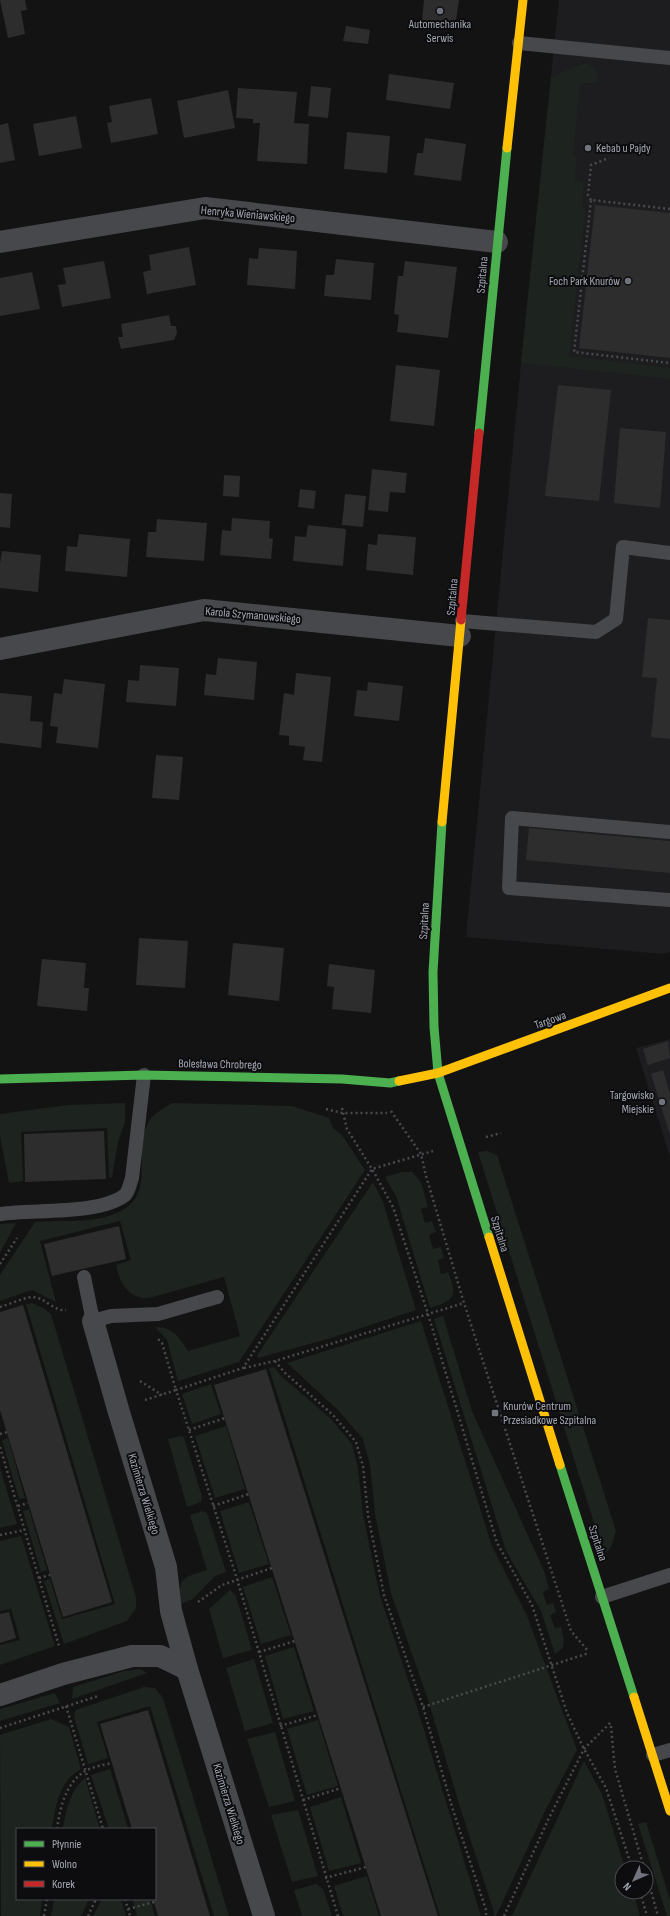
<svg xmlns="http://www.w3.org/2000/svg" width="670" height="1916" viewBox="0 0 670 1916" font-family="'Sofia Sans Condensed',sans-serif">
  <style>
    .built { fill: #1d1d1f }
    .green { fill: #1d231e }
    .building { fill: #2d2d2e }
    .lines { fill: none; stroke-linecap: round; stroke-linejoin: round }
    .path { stroke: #494a4e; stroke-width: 2.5; stroke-dasharray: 2 3; stroke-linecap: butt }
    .lane { stroke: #47484c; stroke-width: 14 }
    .street { stroke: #47484c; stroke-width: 22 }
    .fast { stroke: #4caf50; stroke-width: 9 }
    .slow { stroke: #ffc107; stroke-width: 9 }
    .jam { stroke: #c62828; stroke-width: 9 }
    .poi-dot { fill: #71747c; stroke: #0d0d0f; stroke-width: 1.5 }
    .labels { text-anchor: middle; stroke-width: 4; stroke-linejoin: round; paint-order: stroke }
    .poi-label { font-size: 12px; fill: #a4a8b4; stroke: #0d0d0f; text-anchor: start }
    .street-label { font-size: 12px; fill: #a4a8b4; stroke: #0d0d0f }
  </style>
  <rect width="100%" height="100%" fill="#131313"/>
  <!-- built -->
  <g class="built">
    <path d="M559 0H670V952L664 954 466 937 521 363Z"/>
    <path d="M670 1039V1157L636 1048Z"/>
  </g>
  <!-- green -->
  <g class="green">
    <path d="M586 63C594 65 598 72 598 80L595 83H580L573 156 577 157 575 180 584 182 582 203 585 212 569 356 670 368V379L521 363 551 78 573 67Z"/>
    <path d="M125 1103V1122L118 1142 112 1177 109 1178 107 1128 21 1132 23 1181 9 1183 0 1136V1114L68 1105Z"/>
    <path d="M172 1103 292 1106 329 1118 333 1128 342 1135 365 1170 239 1362 178 1381 167 1340 155 1327C172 1326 180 1338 188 1351L240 1336 224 1277 149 1298C128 1299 120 1283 116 1265L131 1260 120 1221 40 1241 56 1302 32 1290 0 1301V1275L35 1222C58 1220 84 1223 106 1217 165 1200 127 1155 150 1120 155 1112 165 1108 172 1103Z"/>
    <path d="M487 1151 497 1155 616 1531 611 1547 604 1555 478 1152Z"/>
    <path d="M402 1172H412L421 1182 428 1207 421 1209 425 1223 432 1221 436 1232 429 1235 433 1249 441 1247 444 1258 438 1260 441 1274 448 1272C458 1296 455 1301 430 1308L396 1196 385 1177Z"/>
    <path d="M373 1182 383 1202 416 1310 328 1339 258 1358V1354Z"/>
    <path d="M16 1223 0 1253V1224Z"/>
    <path d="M32 1303 45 1309 51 1314 136 1597V1608L127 1621 64 1644 44 1581 50 1579 62 1619 115 1604 26 1304Z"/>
    <path d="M443 1316 472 1411 544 1571 549 1589 543 1592 547 1605 553 1603 556 1612 550 1615 555 1628 561 1627 564 1640 563 1648 555 1654 541 1611 506 1551 434 1319Z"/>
    <path d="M421 1321 492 1546 527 1616 577 1750 544 1813 496 1916H494L493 1909 460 1807 429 1703 391 1593 375 1514 370 1465 363 1439 338 1410 287 1363Z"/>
    <path d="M274 1367 280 1375 330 1418 352 1444 358 1468 363 1515 380 1596 417 1707 481 1916H440L269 1368Z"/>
    <path d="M211 1384 221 1414 192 1424 182 1394Z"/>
    <path d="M226 1426 245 1489 215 1498 195 1436Z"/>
    <path d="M180 1436 184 1437 202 1497 201 1502 187 1507 168 1439Z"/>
    <path d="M8 1438 25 1498 19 1499 2 1440Z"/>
    <path d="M0 1468 17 1524 0 1528Z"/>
    <path d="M249 1502 269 1564 239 1573 220 1511Z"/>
    <path d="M29 1509 47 1570 41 1572 23 1511Z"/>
    <path d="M203 1511 207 1513 226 1572 215 1576 193 1599 181 1604C178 1577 182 1578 207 1570L190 1515Z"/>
    <path d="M21 1536 55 1646 0 1665V1645L20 1640 11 1609 0 1611V1541Z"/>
    <path d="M272 1577 291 1635 261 1644 243 1587Z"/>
    <path d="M230 1590 236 1596 252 1650 223 1658 209 1609Z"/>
    <path d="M294 1647 314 1711 283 1719 265 1656Z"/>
    <path d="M254 1659 273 1723 245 1731 226 1668Z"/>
    <path d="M140 1669 147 1673 72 1699 73 1687 124 1671Z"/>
    <path d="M144 1687 155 1688 163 1698 229 1916H214L150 1706 97 1722 108 1758 88 1764 75 1720 74 1714 76 1710Z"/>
    <path d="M55 1693 60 1703 0 1721V1709Z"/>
    <path d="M51 1719 69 1727 81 1769C77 1772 72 1775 69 1778 58 1792 54 1812 52 1829H17V1899H42L40 1916H1L0 1735Z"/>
    <path d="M318 1720 338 1786 307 1795 287 1729Z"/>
    <path d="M275 1732 295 1801 269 1807 247 1739Z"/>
    <path d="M584 1761 602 1794 625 1868H622V1892H633L640 1916H512Z"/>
    <path d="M110 1769 128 1828 109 1829 91 1775Z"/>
    <path d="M85 1778 100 1829H63C66 1810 70 1791 85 1778Z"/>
    <path d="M341 1797 361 1863 329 1871 310 1807Z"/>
    <path d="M298 1810 318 1876 292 1882 271 1815Z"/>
    <path d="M646 1822 670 1900V1916H667L638 1824Z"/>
    <path d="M367 1876 379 1916H343L334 1886Z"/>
    <path d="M316 1884 323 1889 332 1916H302L294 1890Z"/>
    <path d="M54 1899H89L81 1916H51Z"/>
    <path d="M102 1899H121L126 1916H93Z"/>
    <path d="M132 1899H150L155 1916H137Z"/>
  </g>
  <!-- building -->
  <g class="building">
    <path d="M0 0H25L27 10 21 11 25 34 8 38Z"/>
    <path d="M424 0H459L455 26 422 21Z"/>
    <path d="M346 26 370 30 368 44 343 41Z"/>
    <path d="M389 74 454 83 450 109 386 100Z"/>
    <path d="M311 86 331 88 328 118 308 116Z"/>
    <path d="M238 88 297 92 294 123 309 124 307 164 257 161 260 123H253V119L236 118Z"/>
    <path d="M228 90 235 128 184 138 177 101Z"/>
    <path d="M151 98 158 134 111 143 107 123 112 122 109 106Z"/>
    <path d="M76 116 82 148 39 156 33 124Z"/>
    <path d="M8 123 15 160 0 163V125Z"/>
    <path d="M347 132 390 136 387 173 344 169Z"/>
    <path d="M425 138 466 144 461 181 414 175 417 153H423Z"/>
    <path d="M595 205 670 213V358L579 348Z"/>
    <path d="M189 247 196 285 147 294 143 272 151 270 149 255Z"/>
    <path d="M259 248 297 251 295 289 247 285 249 258 258 259Z"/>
    <path d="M336 259 374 263 371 300 324 296 326 275H334Z"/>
    <path d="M104 261 111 298 62 307 58 285 66 284 63 268Z"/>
    <path d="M405 261 457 267 448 338 397 332 399 315 394 314 398 276H403Z"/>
    <path d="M32 272 40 309 0 316V278Z"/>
    <path d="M169 315 171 326H176L177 333 174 340 121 349 118 337H123L121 324Z"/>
    <path d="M396 365 440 370 434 426 390 421Z"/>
    <path d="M558 385 611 390 599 501 545 496Z"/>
    <path d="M620 428 666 432 660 508 614 503Z"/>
    <path d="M372 469 407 473 405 493 390 492 388 512 368 510Z"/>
    <path d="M224 475 240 476 239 497 223 496Z"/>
    <path d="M300 489 316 491 314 509 298 507Z"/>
    <path d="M0 493 12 494 10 528 0 527Z"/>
    <path d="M345 494 366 496 363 527 342 525Z"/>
    <path d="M232 518 270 521 269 538 273 539 271 559 220 555 222 530 231 531Z"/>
    <path d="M157 519 207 523 204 561 146 557 148 532H156Z"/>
    <path d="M308 525 346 529 343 566 293 561 295 536 306 537Z"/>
    <path d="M79 534 130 539 127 577 65 571 67 546 77 547Z"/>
    <path d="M378 534 416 537 413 575 366 570 368 544 377 545Z"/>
    <path d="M2 551 41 555 38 592 0 588V563Z"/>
    <path d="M648 618 670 620V739L651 737 657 678 642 677Z"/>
    <path d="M218 658 257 662 254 700 204 695 206 674 216 675Z"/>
    <path d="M140 665 179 668 176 706 126 702 128 680 139 681Z"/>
    <path d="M296 673 331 677 322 762 303 760 305 747 289 745V736L279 735 284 693 294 695Z"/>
    <path d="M64 679 105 684 98 748 56 743 58 727 50 726 54 693 62 694Z"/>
    <path d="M368 682 403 686 399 721 354 716 357 690 367 691Z"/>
    <path d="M0 693 32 696 30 721 43 722 41 748 0 743Z"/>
    <path d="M156 755 183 757 179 800 152 798Z"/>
    <path d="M529 828 670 841V873L526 860Z"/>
    <path d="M139 938 188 941 185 988 136 985Z"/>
    <path d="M233 943 284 948 279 1001 228 995Z"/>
    <path d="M42 959 86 963 84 988H89L87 1011 37 1006Z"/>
    <path d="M329 964 375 970 371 1013 332 1009 334 987 327 986Z"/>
    <path d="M668 1041 670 1058 648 1065 643 1049Z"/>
    <path d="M663 1070 670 1094V1135L651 1074Z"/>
    <path d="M104 1131 106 1179 25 1182 24 1134Z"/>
    <path d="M119 1226 126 1259 52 1276 44 1244Z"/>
    <path d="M23 1305 112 1602 63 1617 0 1410V1312Z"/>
    <path d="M266 1369 438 1916H381L214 1385Z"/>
    <path d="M9 1612 16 1638 0 1643V1614Z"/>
    <path d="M148 1710 210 1916H158L153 1899H155V1829H132L100 1724Z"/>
  </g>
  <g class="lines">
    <!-- path -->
    <g class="path">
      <path d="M591 200 588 195 591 165 609 158"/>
      <path d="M670 209 591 200 574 352 670 363"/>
      <path d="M342 1108 347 1129 372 1169 393 1207 428 1314 497 1543 532 1605 567 1713 584 1749 606 1788 632 1868"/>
      <path d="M326 1109 342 1113H387"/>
      <path d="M391 1111 421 1154 426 1176 464 1303 571 1631 588 1651"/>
      <path d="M486 1137 501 1133"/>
      <path d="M0 1264 17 1238"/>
      <path d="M0 1307C10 1304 21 1299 31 1297 44 1296 54 1312 66 1310"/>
      <path d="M275 1361 284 1372 333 1415 356 1442 363 1466 368 1515 384 1595 423 1707 453 1810 486 1910V1916"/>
      <path d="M244 1368 275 1361 464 1303"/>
      <path d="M140 1381 162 1395"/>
      <path d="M145 1400 176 1390 162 1343 158 1339"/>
      <path d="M189 1430 225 1418"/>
      <path d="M0 1434 7 1432"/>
      <path d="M0 1447 59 1646"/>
      <path d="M18 1506 28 1503"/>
      <path d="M213 1506 249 1494"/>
      <path d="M0 1535 25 1530"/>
      <path d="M39 1578 50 1575"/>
      <path d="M198 1602 222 1585 272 1568"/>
      <path d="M259 1652 295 1641"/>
      <path d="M66 1706 103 1829"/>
      <path d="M423 1707 589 1653"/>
      <path d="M280 1726 318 1715"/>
      <path d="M611 1726 615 1769 644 1868"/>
      <path d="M0 1728 98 1696"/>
      <path d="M303 1800 341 1788"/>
      <path d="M57 1829C60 1808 65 1784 85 1771 92 1767 103 1765 112 1763"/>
      <path d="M646 1873 658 1916"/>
      <path d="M325 1878 366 1867"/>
      <path d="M640 1892 647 1916"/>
      <path d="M125 1899 130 1916"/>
      <path d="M128 1909 154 1902"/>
      <path d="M44 1916 47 1899"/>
      <path d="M88 1916 96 1899"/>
      <path d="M338 1916 237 1579 176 1390 243 1368 372 1169 433 1151"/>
      <path d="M504 1916 549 1818 584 1749 611 1722"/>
    </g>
    <!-- lane -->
    <g class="lane">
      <path d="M519 43 670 58"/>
      <path d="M462 621 596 632 616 619 623 547 670 553"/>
      <path d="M670 832 512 818 509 888 670 900"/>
      <path d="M0 1214C33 1209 100 1215 125 1195 129 1191 130 1183 132 1178L144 1075"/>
      <path d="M84 1277 93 1321 111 1316 158 1314 217 1297"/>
      <path d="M602 1597 670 1575"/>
      <path d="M653 1755 670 1750"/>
    </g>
    <!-- street -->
    <g class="street">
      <path d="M0 242 205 208 497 242"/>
      <path d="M0 649 204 610 460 636"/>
      <path d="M93 1321 118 1409 166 1567 171 1611 187 1669 264 1916"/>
      <path d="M0 1695 63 1674 132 1656H160L187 1669"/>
    </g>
    <!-- fast -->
    <g class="fast">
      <path d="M479 433 507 148"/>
      <path d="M442 822 433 972 434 1027 438 1073 489 1237"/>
      <path d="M0 1079 144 1075 342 1079 390 1083 399 1081"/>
      <path d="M560 1465 634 1697"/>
    </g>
    <!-- slow -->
    <g class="slow">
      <path d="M507 148 523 0"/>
      <path d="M442 822 461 620"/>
      <path d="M399 1081 438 1073 670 988"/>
      <path d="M489 1237 560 1465"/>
      <path d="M634 1697 670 1811"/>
    </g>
    <!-- jam -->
    <path class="jam" d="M461 620 479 433"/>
  </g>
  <!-- markers -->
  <g class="poi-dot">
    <circle cx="440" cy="11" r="4"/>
    <circle cx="588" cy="148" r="4"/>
    <circle cx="628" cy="281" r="4"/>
    <circle cx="662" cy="1102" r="4"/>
    <rect x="491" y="1409" width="8" height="8" rx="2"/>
  </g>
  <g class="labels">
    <!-- poi labels -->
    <g class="poi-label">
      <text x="440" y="28" text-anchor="middle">Automechanika<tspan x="440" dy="14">Serwis</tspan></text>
      <text x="596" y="152">Kebab u Pajdy</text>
      <text x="620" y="285" text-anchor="end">Foch Park Knurów</text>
      <text x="654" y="1099" text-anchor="end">Targowisko<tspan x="654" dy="14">Miejskie</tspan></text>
      <text x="503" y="1410">Knurów Centrum<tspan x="503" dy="14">Przesiadkowe Szpitalna</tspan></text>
    </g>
    <!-- street labels -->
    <g class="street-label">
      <text transform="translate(248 214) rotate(5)" y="4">Henryka Wieniawskiego</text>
      <text transform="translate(482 275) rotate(-85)" y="4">Szpitalna</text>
      <text transform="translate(452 597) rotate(-85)" y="4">Szpitalna</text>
      <text transform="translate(253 615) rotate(5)" y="4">Karola Szymanowskiego</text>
      <text transform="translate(424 921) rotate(-87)" y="4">Szpitalna</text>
      <text transform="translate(550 1020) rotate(-20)" y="4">Targowa</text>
      <text transform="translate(220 1064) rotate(1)" y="4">Bolesława Chrobrego</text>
      <text transform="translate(500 1234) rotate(73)" y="4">Szpitalna</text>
      <text transform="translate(144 1494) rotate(73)" y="4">Kazimierza Wielkiego</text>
      <text transform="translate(598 1543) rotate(72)" y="4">Szpitalna</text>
      <text transform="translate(229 1804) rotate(73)" y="4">Kazimierza Wielkiego</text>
    </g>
  </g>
  <!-- legend -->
  <rect x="16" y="1828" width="140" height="72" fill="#0d0d0f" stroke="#494b51"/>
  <rect x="24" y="1841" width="20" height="6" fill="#4caf50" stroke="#494b51"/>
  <text x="52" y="1848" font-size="12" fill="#a4a8b4">Płynnie</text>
  <rect x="24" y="1861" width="20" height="6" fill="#ffc107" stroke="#494b51"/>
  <text x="52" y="1868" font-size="12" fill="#a4a8b4">Wolno</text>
  <rect x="24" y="1881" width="20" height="6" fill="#c62828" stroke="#494b51"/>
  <text x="52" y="1888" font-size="12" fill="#a4a8b4">Korek</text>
  <!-- north arrow -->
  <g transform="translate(634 1880) rotate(225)"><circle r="19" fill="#0d0d0f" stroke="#494b51"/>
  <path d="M0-3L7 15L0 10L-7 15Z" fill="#71747c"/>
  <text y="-6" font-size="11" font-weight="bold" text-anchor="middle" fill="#a4a8b4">N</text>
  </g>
</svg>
